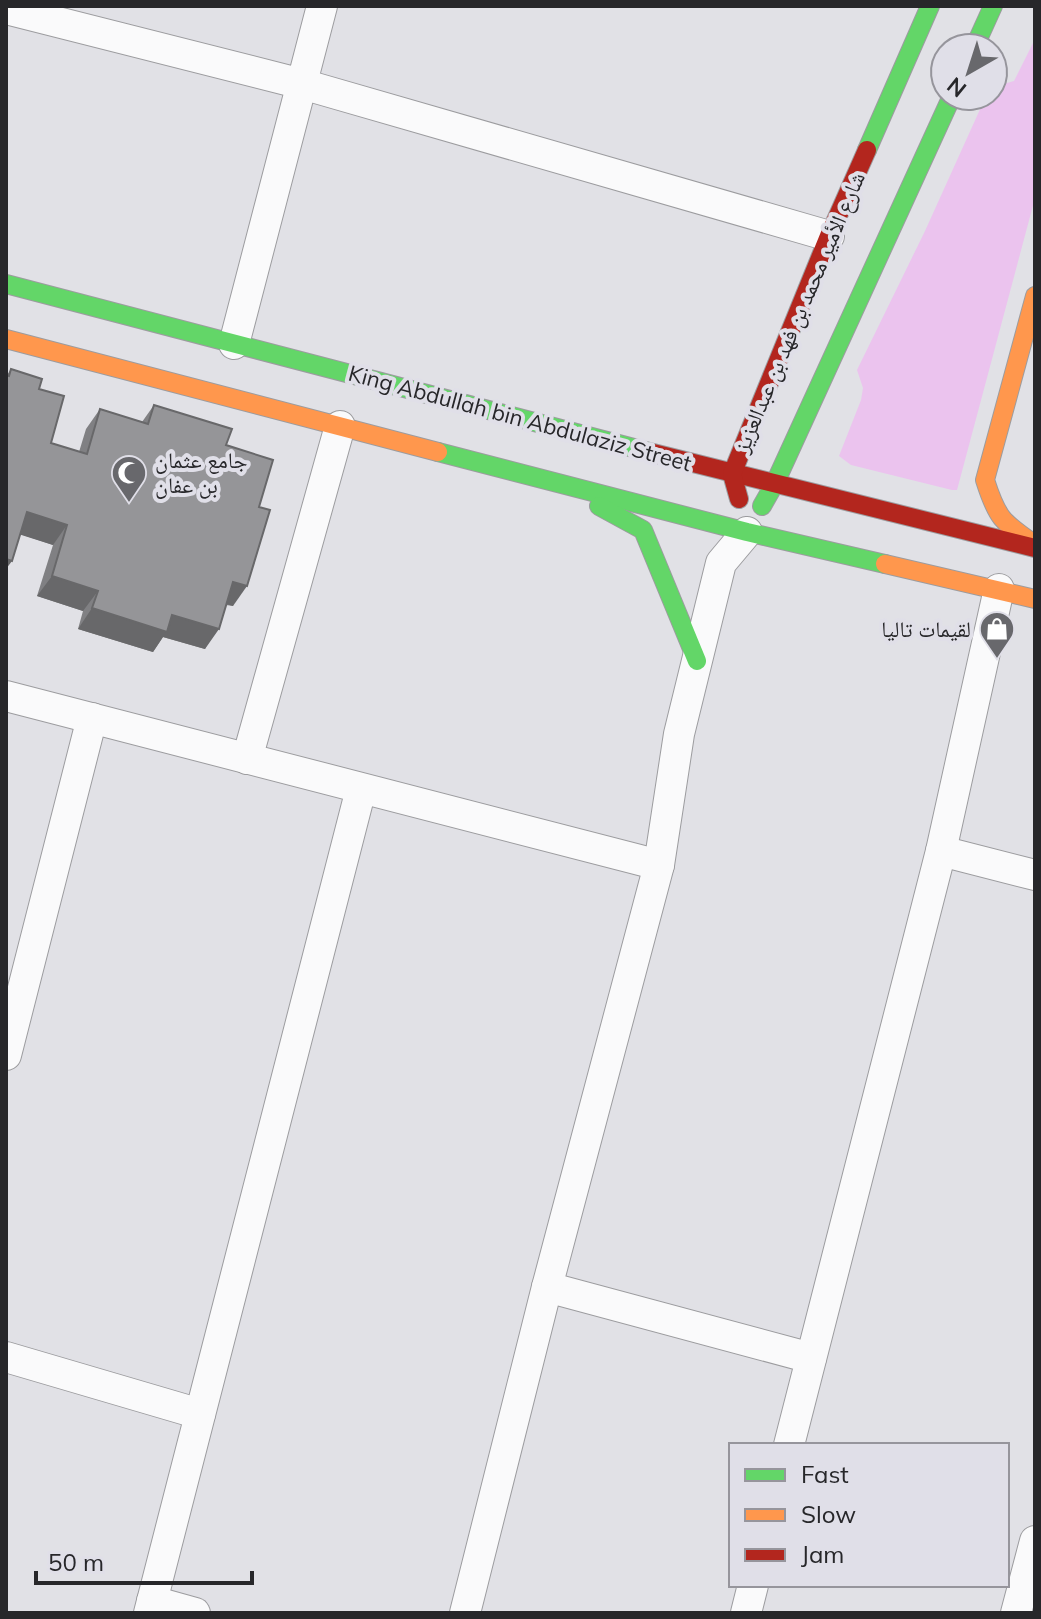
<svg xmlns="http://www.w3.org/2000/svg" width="1041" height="1619" viewBox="0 0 1041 1619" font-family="Mulish,'Noto Naskh Arabic',sans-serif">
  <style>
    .green { fill: #ebc3ee }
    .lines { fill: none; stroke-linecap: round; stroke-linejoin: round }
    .street-casing { stroke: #9c9c9f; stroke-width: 32 }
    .fast-casing { stroke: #9c9c9f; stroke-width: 20 }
    .slow-casing { stroke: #9c9c9f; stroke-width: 20 }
    .jam-casing { stroke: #9c9c9f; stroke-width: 20 }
    .street { stroke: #fafafb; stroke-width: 30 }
    .fast { stroke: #63d668; stroke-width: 18 }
    .slow { stroke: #ff974d; stroke-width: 18 }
    .jam { stroke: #b3261e; stroke-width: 18 }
    .wall { fill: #808083 }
    .shaded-wall { fill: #68686a }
    .building { fill: #959598; stroke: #68686a; stroke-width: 2 }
    .labels { text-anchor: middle; stroke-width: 8; stroke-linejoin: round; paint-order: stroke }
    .street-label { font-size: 22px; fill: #27272a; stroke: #e0dfe8 }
    .poi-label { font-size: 22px; fill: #27272a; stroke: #e0dfe8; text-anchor: start }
  </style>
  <rect width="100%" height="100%" fill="#e1e1e6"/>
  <!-- green -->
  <path class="green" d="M1035 39V198L957 490H952L851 465 839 456 861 400 863 388 857 370 925 231 986 96H993V87L1014 81Z"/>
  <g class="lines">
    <defs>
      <g id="street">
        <path d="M6 9 302 84 829 236"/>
        <path d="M234 344 322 6"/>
        <path d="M6 696 659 865"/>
        <path d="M247 759 340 426"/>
        <path d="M941 851 1035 875"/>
        <path d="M6 1055 92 718"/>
        <path d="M547 1287 811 1358"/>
        <path d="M6 1357 200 1414"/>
        <path d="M789 1445 941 851 999 589"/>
        <path d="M152 1601 195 1613"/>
        <path d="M149 1613 361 789"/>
        <path d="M465 1613 547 1287 659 865 679 734 721 563 747 532"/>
        <path d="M746 1613 753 1585"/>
        <path d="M1016 1613 1035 1541"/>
      </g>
      <g id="fast">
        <path d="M974 48 993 6"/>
        <path d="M867 150 930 6"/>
        <path d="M6 284 649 452"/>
        <path d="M438 452 747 532 885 564"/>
        <path d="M599 506 643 530 697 661"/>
        <path d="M762 506 775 483 952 96"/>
      </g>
      <g id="slow">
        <path d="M6 339 438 452"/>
        <path d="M1034 544C1002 522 997 518 985 480L1035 296"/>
        <path d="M885 564 1035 599"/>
      </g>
      <g id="jam">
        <path d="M649 452 1035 548"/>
        <path d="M739 499 732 474 829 236 867 150"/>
      </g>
    </defs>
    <!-- street casing -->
    <use href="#street" class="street-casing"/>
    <!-- fast casing -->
    <use href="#fast" class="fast-casing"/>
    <!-- slow casing -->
    <use href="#slow" class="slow-casing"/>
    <!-- jam casing -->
    <use href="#jam" class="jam-casing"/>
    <!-- street -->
    <use href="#street" class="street"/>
    <!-- fast -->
    <use href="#fast" class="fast"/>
    <!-- slow -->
    <use href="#slow" class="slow"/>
    <!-- jam -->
    <use href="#jam" class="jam"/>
  </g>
  <!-- wall -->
  <path class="wall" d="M11 369 39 389 51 443 79 452 86 429 100 409 142 422 154 405 226 445 259 507 233 606 226 605 205 649 163 637 153 652 78 629 83 611 37 596 53 545 20 534 7 375Z"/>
  <!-- shaded-wall -->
  <g class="shaded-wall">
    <path d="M27 512 67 525 53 545 12 532Z"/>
    <path d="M6 559 12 561 6 569Z"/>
    <path d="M52 576 98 591 83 611 37 596Z"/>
    <path d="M233 582 247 586 233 606 219 602Z"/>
    <path d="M92 608 172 615 219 629 205 649 163 637 153 652 78 629Z"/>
  </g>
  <!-- building -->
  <path class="building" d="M11 369 42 379 39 389 64 396 51 443 87 454 100 409 148 424 154 405 232 429 226 445 273 460 259 507 270 510 247 586 233 582 219 629 172 615 167 632 92 608 98 591 52 576 67 525 27 512 12 561 6 559V375L9 376Z"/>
  <!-- icons -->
  <defs>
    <symbol id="mosque-pin" viewBox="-11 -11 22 30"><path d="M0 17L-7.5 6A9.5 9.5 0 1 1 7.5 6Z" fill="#68686c" stroke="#e0dfe8"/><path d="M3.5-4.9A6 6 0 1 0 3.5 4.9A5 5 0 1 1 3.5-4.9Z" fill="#fff"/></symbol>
    <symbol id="shop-pin" viewBox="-11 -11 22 30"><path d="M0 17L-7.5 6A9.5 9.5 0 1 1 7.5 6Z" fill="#68686c" stroke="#e0dfe8"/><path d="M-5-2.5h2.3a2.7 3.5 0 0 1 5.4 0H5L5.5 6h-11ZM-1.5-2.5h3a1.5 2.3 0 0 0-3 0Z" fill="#fff"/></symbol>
  </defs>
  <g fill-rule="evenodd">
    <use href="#mosque-pin" x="109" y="453" width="40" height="54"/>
    <use href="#shop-pin" x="977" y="609" width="40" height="54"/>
  </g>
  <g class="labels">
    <!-- street labels -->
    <g class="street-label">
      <text transform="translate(799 312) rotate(-67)" y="8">شارع الأمير محمد بن فهد بن عبدالعزيز</text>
      <text transform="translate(520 418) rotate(15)" y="8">King Abdullah bin Abdulaziz Street</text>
    </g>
    <!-- poi labels -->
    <g class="poi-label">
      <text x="155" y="468">جامع عثمان<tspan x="155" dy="25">بن عفان</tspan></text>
      <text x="971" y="637" text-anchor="end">لقيمات تاليا</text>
    </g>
  </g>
  <!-- border -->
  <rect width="1041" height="1619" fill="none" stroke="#27272a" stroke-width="16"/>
  <!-- legend -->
  <rect x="729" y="1443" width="280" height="144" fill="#e0dfe8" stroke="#96959c" stroke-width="2"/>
  <rect x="745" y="1469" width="40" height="12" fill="#63d668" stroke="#96959c" stroke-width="2"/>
  <text x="801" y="1483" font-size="24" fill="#27272a">Fast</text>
  <rect x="745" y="1509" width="40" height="12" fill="#ff974d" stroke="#96959c" stroke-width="2"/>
  <text x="801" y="1523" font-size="24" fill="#27272a">Slow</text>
  <rect x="745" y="1549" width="40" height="12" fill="#b3261e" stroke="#96959c" stroke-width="2"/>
  <text x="801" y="1563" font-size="24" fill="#27272a">Jam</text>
  <!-- north arrow -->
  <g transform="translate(969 72) rotate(219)"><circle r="38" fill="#e0dfe8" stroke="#96959c" stroke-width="2"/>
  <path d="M0-6L14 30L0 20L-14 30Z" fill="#68686c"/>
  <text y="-12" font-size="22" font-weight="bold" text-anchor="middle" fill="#27272a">N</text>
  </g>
  <!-- scale -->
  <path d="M36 1571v12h216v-12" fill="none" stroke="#27272a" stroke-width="4"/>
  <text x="48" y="1571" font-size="24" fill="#27272a" stroke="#e0dfe8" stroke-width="6" paint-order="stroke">50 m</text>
</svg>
